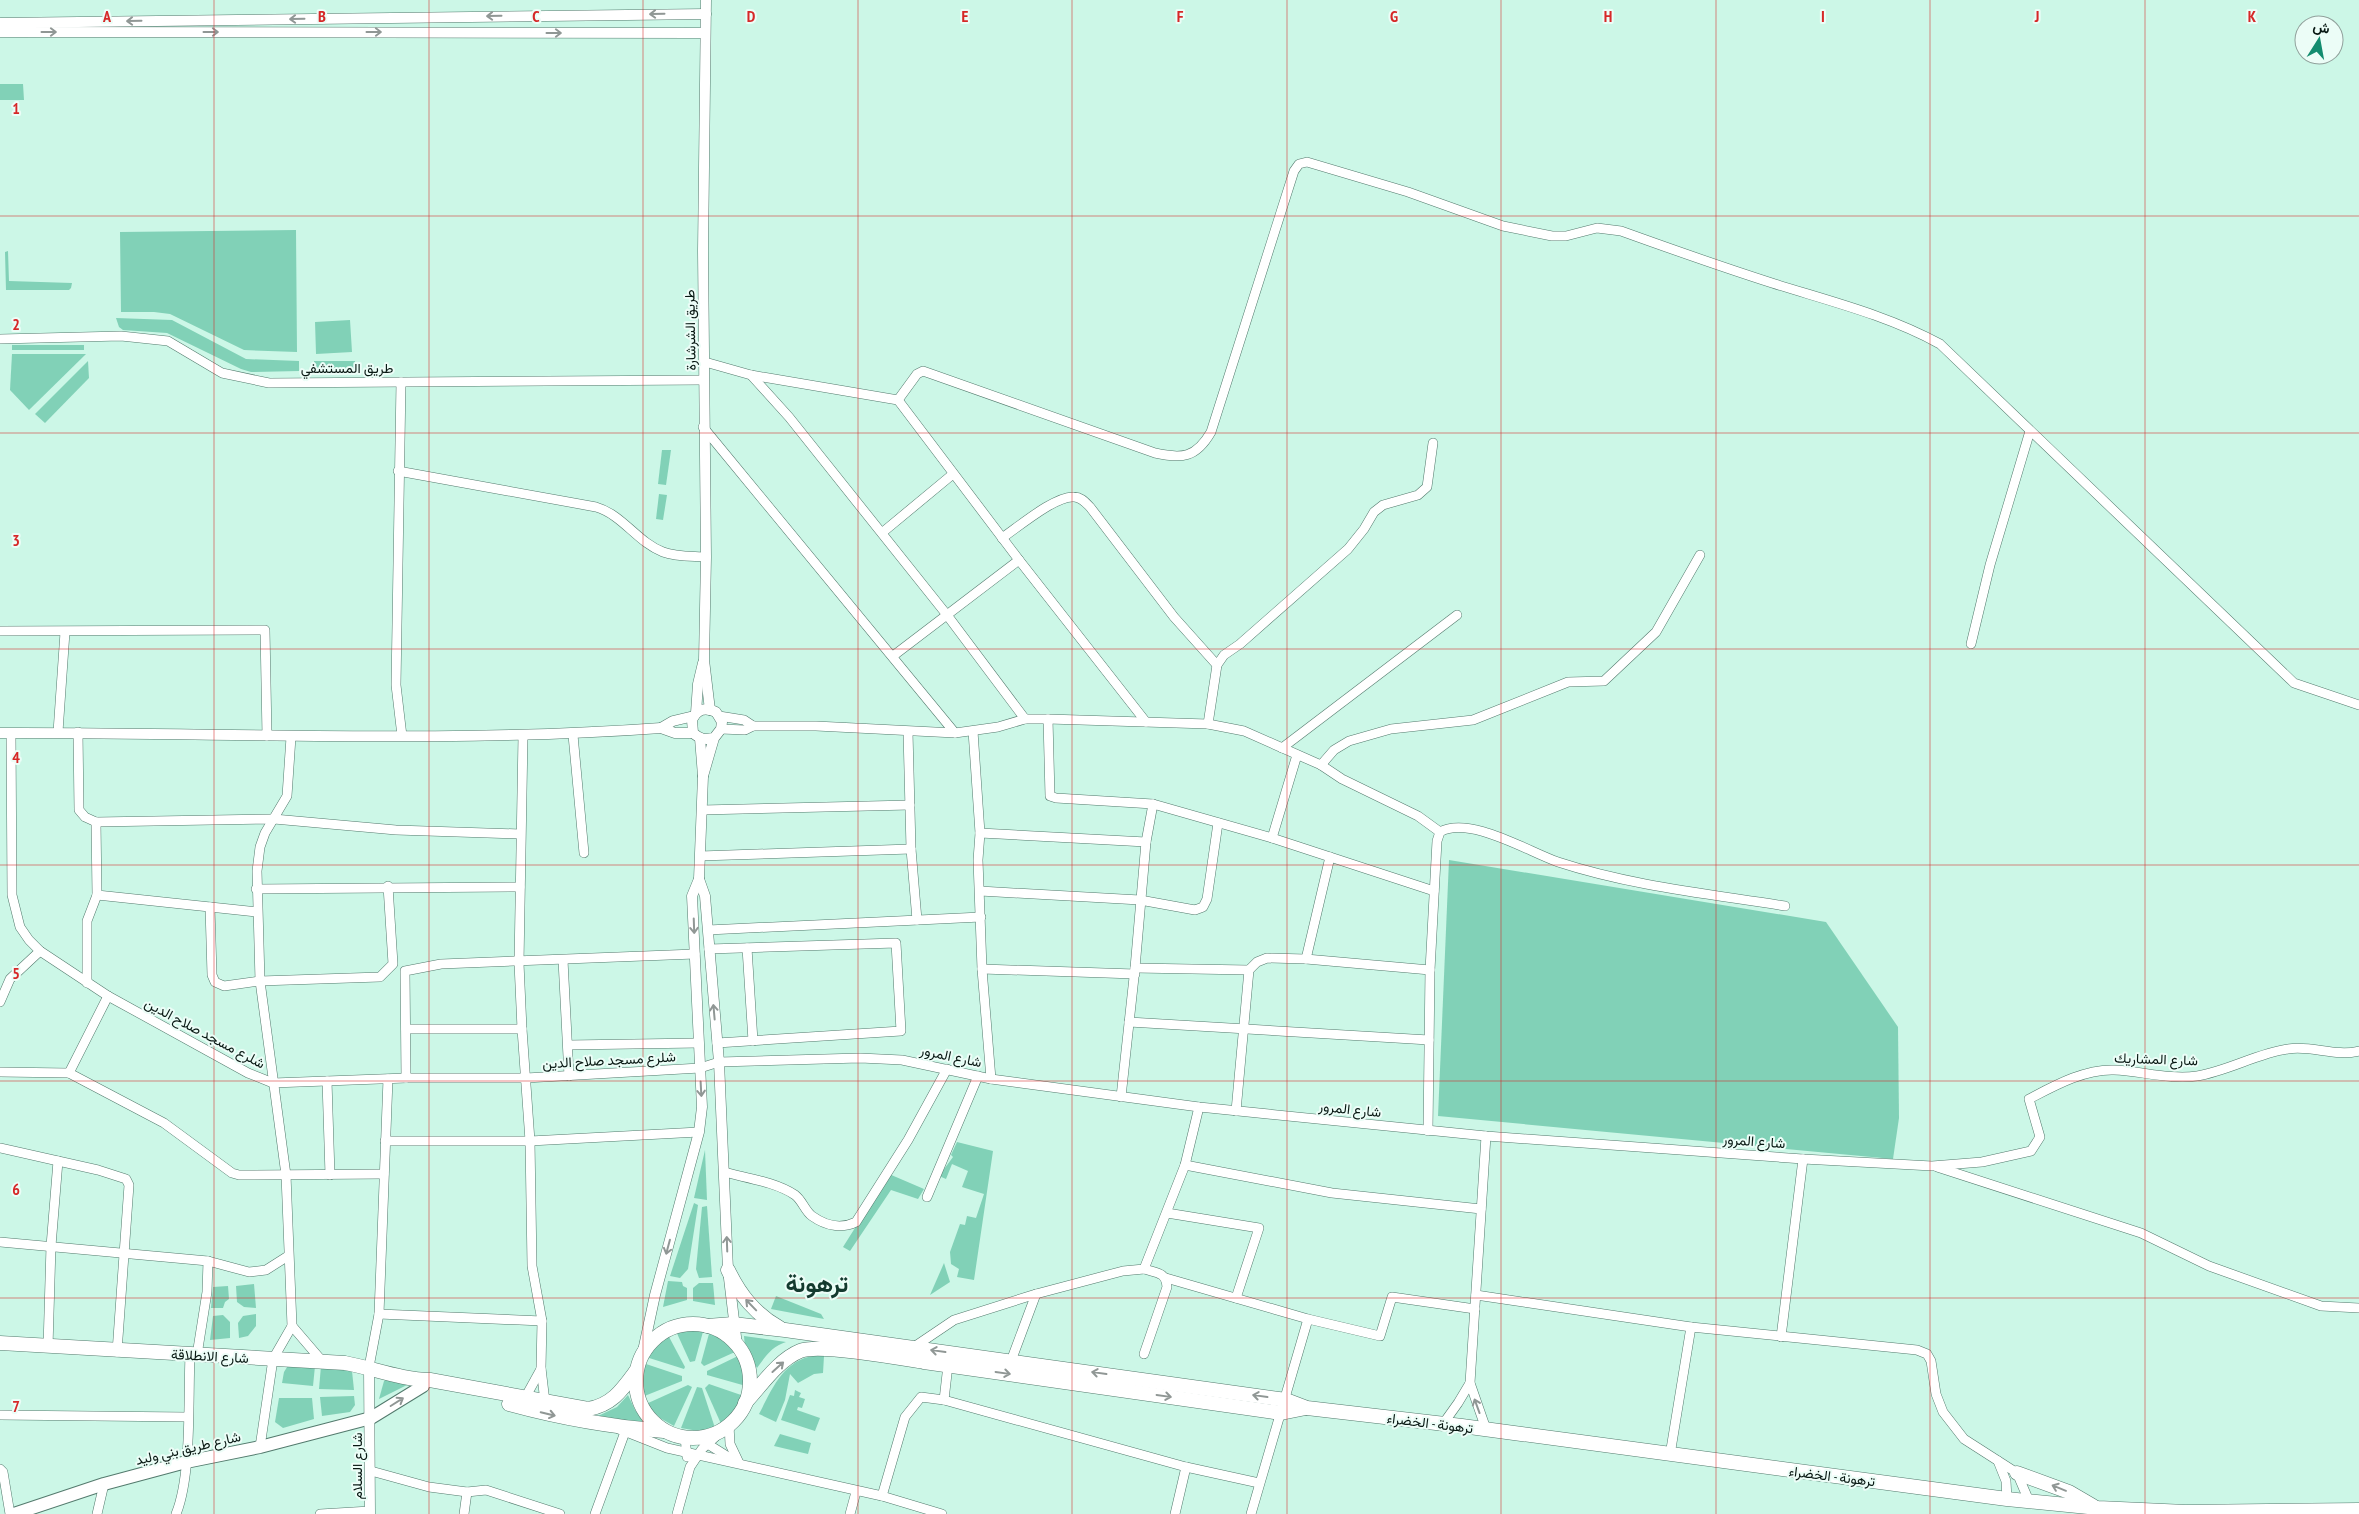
<svg xmlns="http://www.w3.org/2000/svg" width="2359" height="1514" viewBox="0 0 2359 1514" font-family="'PT Sans Narrow',Vazirmatn,sans-serif">
  <style>
    .green { fill: #81d1b7 }
    .lines { fill: none; stroke-linecap: round; stroke-linejoin: round }
    .minor-casing { stroke: #537a6d; stroke-width: 10 }
    .tertiary-casing { stroke: #537a6d; stroke-width: 11 }
    .primary-casing { stroke: #537a6d; stroke-width: 14 }
    .trunk-casing { stroke: #537a6d; stroke-width: 15 }
    .minor { stroke: #fff; stroke-width: 9 }
    .tertiary { stroke: #fff; stroke-width: 10 }
    .primary { stroke: #fff; stroke-width: 12 }
    .trunk { stroke: #fff; stroke-width: 14 }
    .oneway { stroke: #909795 }
    .grid { fill: none; stroke: #d62828; stroke-width: 1; stroke-opacity: 0.55 }
    .labels { text-anchor: middle; stroke-width: 4; stroke-linejoin: round; paint-order: stroke }
    .street-label { font-size: 14px; fill: #081813; stroke: #ecfdf7 }
    .town-label { font-size: 24px; font-weight: bold; fill: #133a2e; stroke: #ecfdf7 }
    .grid-label { font-size: 16px; text-anchor: middle; font-weight: bold; fill: #d62828; stroke: #ecfdf7; stroke-width: 4; stroke-linejoin: round; paint-order: stroke }
  </style>
  <rect width="100%" height="100%" fill="#ccf7e7"/>
  <!-- green -->
  <g class="green">
    <path d="M0 84H23L24 100H0Z"/>
    <path d="M296 230 297 352 244 350 170 314 154 312H121L120 232Z"/>
    <path d="M8 251 9 281 72 283 71 288 69 290H6L5 252Z"/>
    <path d="M116 318 172 320 246 359 299 361V371L251 372 241 369 167 333 123 330 119 327Z"/>
    <path d="M350 320 352 352 316 354 315 322Z"/>
    <rect x="12" y="345" width="72" height="5"/>
    <path d="M12 354H86L29 410 10 390Z"/>
    <path d="M88 361 89 378 45 423 35 414Z"/>
    <path d="M314 361H355L356 371 320 372 314 367Z"/>
    <path d="M662 450H671L666 485 658 484Z"/>
    <path d="M659 494 667 495 663 520 656 519Z"/>
    <path d="M1449 860 1826 922 1898 1027 1899 1118 1893 1159 1438 1116Z"/>
    <path d="M957 1142 993 1151 974 1280 957 1277 959 1269 951 1264 950 1252 960 1224 965 1225 967 1216 976 1218 984 1194 962 1187 968 1171 952 1164 946 1179 939 1176 953 1157 951 1155Z"/>
    <path d="M705 1150 707 1200 694 1198Z"/>
    <path d="M889 1174 924 1189 918 1199 891 1190 850 1251 843 1247Z"/>
    <path d="M694 1203 698 1205 688 1269 680 1278 670 1276Z"/>
    <path d="M707 1206 712 1277 699 1278 696 1269 702 1207Z"/>
    <path d="M944 1263 950 1282 930 1295Z"/>
    <path d="M668 1281 682 1282 683 1286 687 1288V1300L663 1307Z"/>
    <path d="M699 1283H713L715 1305 693 1301V1288Z"/>
    <path d="M254 1284 256 1308 244 1307 237 1302 236 1286Z"/>
    <path d="M228 1286 229 1299 225 1302 223 1308H211L213 1287Z"/>
    <path d="M776 1296 821 1314 824 1319 771 1309Z"/>
    <path d="M256 1314V1326L248 1336 239 1338 238 1323 243 1316Z"/>
    <path d="M223 1315 230 1322V1338L210 1340 213 1316Z"/>
    <path d="M690 1324 704 1328 695 1361 690 1362 675 1329 678 1326Z"/>
    <path d="M710 1330C723 1333 729 1340 735 1352L704 1366 701 1363Z"/>
    <path d="M668 1335 685 1367 684 1369 646 1357 653 1343Z"/>
    <path d="M744 1336 786 1342C772 1346 765 1357 757 1368L745 1348Z"/>
    <path d="M740 1355 746 1372V1386L707 1375V1371Z"/>
    <path d="M813 1356H824L823 1373 814 1374 798 1383 790 1374 785 1400 776 1422 759 1414C772 1389 783 1361 813 1356Z"/>
    <path d="M643 1363 682 1376V1381L642 1397 639 1376Z"/>
    <path d="M289 1364 315 1366 313 1386 282 1383 284 1372Z"/>
    <path d="M321 1366 352 1371 354 1390 319 1389Z"/>
    <path d="M391 1378 409 1384 379 1399 384 1381Z"/>
    <path d="M709 1384 744 1396 735 1413 722 1426 705 1388Z"/>
    <path d="M688 1385 692 1387 674 1426 660 1418 646 1404Z"/>
    <path d="M697 1387 702 1388 715 1428 698 1431 681 1428Z"/>
    <path d="M795 1390 801 1393 799 1397 805 1399 802 1408 798 1407 797 1410 820 1418 815 1431 781 1420 790 1395 794 1396Z"/>
    <path d="M628 1395 635 1410 645 1423 598 1416 617 1407Z"/>
    <path d="M354 1396 355 1405 350 1412 322 1416 320 1397Z"/>
    <path d="M279 1398H312L314 1419 283 1428 275 1422Z"/>
    <path d="M780 1434 811 1443 808 1454 774 1446Z"/>
  </g>
  <g class="lines">
    <defs>
      <g id="minor">
        <path d="M0 339 121 336 168 341 222 373 269 383 704 380"/>
        <path d="M705 362 751 375 789 417 947 615 1025 719"/>
        <path d="M751 375 898 400 917 374 923 371 1155 453C1182 459 1196 458 1211 432L1294 171 1299 164 1307 162 1408 192 1503 226 1552 236H1566L1597 228 1621 231C1671 249 1722 267 1772 283 1829 301 1887 315 1940 344L2294 683 2359 705"/>
        <path d="M401 382 396 685 402 736"/>
        <path d="M898 400 1019 560 1146 722"/>
        <path d="M703 427 955 733"/>
        <path d="M398 471 596 507C623 515 637 542 663 552 676 557 692 556 706 557"/>
        <path d="M883 532 953 474"/>
        <path d="M1002 538C1017 528 1056 495 1074 497 1081 497 1085 502 1090 507L1174 617 1217 665"/>
        <path d="M0 631 265 630 267 736"/>
        <path d="M1971 644 1990 565 2030 431"/>
        <path d="M893 656 1019 560"/>
        <path d="M719 716 744 720 753 726"/>
        <path d="M1048 719 1050 796 1056 798 1153 804 1272 838 1434 891"/>
        <path d="M1208 724 1217 665 1224 655 1240 644 1348 549 1364 529 1374 512 1383 505 1418 495 1427 487 1433 443"/>
        <path d="M721 729 745 730 753 726H816L955 733 998 727 1025 719H1048L1208 724 1244 731 1321 765 1342 779 1418 816 1440 832"/>
        <path d="M973 731 980 833 978 860 982 969 991 1079"/>
        <path d="M58 732 65 632"/>
        <path d="M78 732 79 810 85 817 96 822 274 819 396 830 520 834"/>
        <path d="M908 732 911 849 917 920"/>
        <path d="M11 733 12 895 20 927 29 940 40 951 108 996 248 1073 273 1083 406 1078H526L700 1068 719 1062 860 1058 902 1060 991 1079 1199 1107 1486 1136 1803 1159 1932 1166 1982 1162 2031 1151 2040 1137 2029 1099C2054 1086 2084 1069 2114 1070 2141 1071 2170 1080 2197 1076 2228 1071 2258 1053 2288 1049 2312 1045 2335 1057 2359 1051"/>
        <path d="M573 735 584 853"/>
        <path d="M1282 748 1457 615"/>
        <path d="M1321 765 1334 750 1349 741 1391 729 1473 720 1568 682 1604 681 1656 632 1700 555"/>
        <path d="M702 810 910 805"/>
        <path d="M980 833 1146 842"/>
        <path d="M1272 838 1297 755"/>
        <path d="M700 856 911 849"/>
        <path d="M256 889 520 887"/>
        <path d="M980 891 1140 900 1195 910 1203 907 1207 899 1218 823"/>
        <path d="M97 895 257 912"/>
        <path d="M210 907 212 975 215 982 224 986 260 981 380 977 393 964 388 886"/>
        <path d="M708 930 981 917"/>
        <path d="M747 948 753 1041"/>
        <path d="M709 949 896 943 901 1031 717 1043"/>
        <path d="M1306 959 1330 857"/>
        <path d="M563 960 569 1076"/>
        <path d="M1135 968 1249 970"/>
        <path d="M982 969 1135 974"/>
        <path d="M87 983V921L97 895 96 822"/>
        <path d="M0 1002 10 979 40 951"/>
        <path d="M1129 1022 1429 1040"/>
        <path d="M406 1029H522L530 1141 532 1266 542 1321 541 1368 545 1402"/>
        <path d="M522 1029 519 963 523 736"/>
        <path d="M568 1045 699 1043"/>
        <path d="M0 1072 69 1073 164 1123 232 1173 239 1175 384 1174"/>
        <path d="M69 1073 108 996"/>
        <path d="M406 1078 405 971 441 964 695 954"/>
        <path d="M327 1081 330 1175"/>
        <path d="M1121 1097 1135 968 1146 842 1153 804"/>
        <path d="M1236 1111 1249 970 1257 962 1267 958 1306 959 1430 970"/>
        <path d="M1428 1131 1430 970 1437 841 1440 832C1469 815 1529 852 1558 862 1631 886 1710 894 1785 906"/>
        <path d="M1486 1136 1470 1383 1486 1429"/>
        <path d="M385 1141H530L699 1132"/>
        <path d="M0 1148 98 1170 126 1179 129 1185 117 1352"/>
        <path d="M1185 1165 1332 1193 1481 1209"/>
        <path d="M1937 1167 2141 1233 2209 1266 2321 1306 2359 1308"/>
        <path d="M724 1172C746 1178 776 1182 795 1195 802 1200 805 1211 812 1216 826 1226 842 1229 856 1222L908 1140 947 1069"/>
        <path d="M927 1197 978 1076"/>
        <path d="M1167 1213 1259 1228 1236 1298"/>
        <path d="M0 1242 208 1261 207 1292 197 1355"/>
        <path d="M208 1261 249 1272 266 1270 288 1256"/>
        <path d="M1144 1269C1157 1273 1166 1272 1167 1287L1144 1354"/>
        <path d="M1166 1278 1308 1319 1380 1336 1392 1297 1475 1309"/>
        <path d="M1476 1295 1691 1327 1917 1350 1927 1354 1931 1361 1936 1394 1943 1412 1964 1439 2017 1473 2029 1501"/>
        <path d="M379 1314 542 1321"/>
        <path d="M292 1326 322 1361"/>
        <path d="M1781 1337 1803 1159"/>
        <path d="M48 1347 51 1246 58 1161"/>
        <path d="M914 1347 954 1320 1036 1294 1123 1271 1144 1269 1185 1165 1199 1107"/>
        <path d="M1011 1361 1036 1294"/>
        <path d="M369 1367 379 1314 388 1079"/>
        <path d="M525 1398 541 1369"/>
        <path d="M944 1400 948 1365"/>
        <path d="M0 1415 187 1417"/>
        <path d="M1443 1424 1458 1403 1470 1383"/>
        <path d="M729 1425 730 1444 739 1463"/>
        <path d="M619 1429 667 1448 882 1496 942 1514"/>
        <path d="M685 1437 687 1457"/>
        <path d="M698 1438 730 1458"/>
        <path d="M260 1447 273 1359 292 1326 286 1175 260 981 257 871 260 847 265 833 287 796 291 737"/>
        <path d="M1670 1455 1691 1327"/>
        <path d="M1998 1461 2006 1481 2007 1499"/>
        <path d="M0 1469 3 1472 10 1514"/>
        <path d="M371 1471 429 1487 467 1492 486 1490 560 1514"/>
        <path d="M882 1496 905 1417 921 1397 944 1400 1186 1467 1259 1483"/>
        <path d="M97 1514 104 1484"/>
        <path d="M176 1514C192 1475 188 1399 190 1355"/>
        <path d="M320 1514 370 1511"/>
        <path d="M464 1514 467 1492"/>
        <path d="M595 1514 625 1432"/>
        <path d="M677 1514 690 1467 702 1449 724 1429"/>
        <path d="M850 1514 856 1492"/>
        <path d="M1175 1514 1186 1467"/>
        <path d="M1251 1514 1308 1319"/>
      </g>
      <g id="tertiary">
        <path d="M706 0 703 251 706 557 704 660 710 710"/>
        <path d="M0 23 706 14"/>
        <path d="M0 32 705 33"/>
        <path d="M696 713 698 684 703 663"/>
        <path d="M661 728 673 721 694 716"/>
        <path d="M0 733C220 732 441 744 661 728L675 733H693"/>
        <path d="M703 776 714 738 721 729 722 722 716 712C705 707 697 709 692 720L693 733C700 739 705 740 714 738"/>
        <path d="M699 879 705 896 719 1062 728 1270 737 1345"/>
        <path d="M643 1351 655 1295 699 1132 702 1107 692 896 699 879 703 776 700 738"/>
        <path d="M369 1367 370 1514"/>
      </g>
      <path id="primary" d="M14 1514 104 1484 186 1462 260 1447 371 1418 423 1386"/>
      <g id="trunk">
        <path d="M728 1270C740 1295 755 1314 780 1328"/>
        <circle cx="693" cy="1381" r="57"/>
        <path d="M707 1326 733 1324 785 1330 1286 1400 1307 1408 1462 1426 2007 1499 2098 1508 2186 1512 2359 1510"/>
        <path d="M0 1343 345 1363C372 1368 403 1380 430 1380L588 1409C612 1405 622 1390 636 1371"/>
        <path d="M745 1403C761 1386 778 1360 800 1351 819 1343 900 1358 924 1362 1043 1379 1162 1396 1281 1413L1306 1408"/>
        <path d="M509 1404C560 1418 611 1427 664 1431"/>
        <path d="M2017 1473 2069 1492 2093 1506"/>
      </g>
    </defs>
    <!-- minor casing -->
    <use href="#minor" class="minor-casing"/>
    <!-- tertiary casing -->
    <use href="#tertiary" class="tertiary-casing"/>
    <!-- primary casing -->
    <use href="#primary" class="primary-casing"/>
    <!-- trunk casing -->
    <use href="#trunk" class="trunk-casing"/>
    <!-- minor -->
    <use href="#minor" class="minor"/>
    <!-- tertiary -->
    <use href="#tertiary" class="tertiary"/>
    <!-- primary -->
    <use href="#primary" class="primary"/>
    <!-- trunk -->
    <use href="#trunk" class="trunk"/>
  </g>
  <!-- one-way arrows -->
  <defs><path id="oneway-shaft" d="M-6 0H5M1.5-3L5.5 0L1.5 3" fill="none" stroke-width="1.6" stroke-linecap="round" stroke-linejoin="round" transform="scale(1.25)"/></defs>
  <g class="oneway">
    <use href="#oneway-shaft" transform="translate(657 14) rotate(179)"/>
    <use href="#oneway-shaft" transform="translate(494 16) rotate(179)"/>
    <use href="#oneway-shaft" transform="translate(297 19) rotate(179)"/>
    <use href="#oneway-shaft" transform="translate(134 21) rotate(179)"/>
    <use href="#oneway-shaft" transform="translate(49 32)"/>
    <use href="#oneway-shaft" transform="translate(211 32)"/>
    <use href="#oneway-shaft" transform="translate(374 32)"/>
    <use href="#oneway-shaft" transform="translate(554 33)"/>
    <use href="#oneway-shaft" transform="translate(694 926) rotate(88)"/>
    <use href="#oneway-shaft" transform="translate(714 1012) rotate(-95)"/>
    <use href="#oneway-shaft" transform="translate(701 1089) rotate(87)"/>
    <use href="#oneway-shaft" transform="translate(727 1244) rotate(-92)"/>
    <use href="#oneway-shaft" transform="translate(668 1247) rotate(105)"/>
    <use href="#oneway-shaft" transform="translate(751 1305) rotate(-134)"/>
    <use href="#oneway-shaft" transform="translate(938 1351) rotate(-172)"/>
    <use href="#oneway-shaft" transform="translate(778 1367) rotate(-42)"/>
    <use href="#oneway-shaft" transform="translate(1003 1373) rotate(8)"/>
    <use href="#oneway-shaft" transform="translate(1099 1373) rotate(-172)"/>
    <use href="#oneway-shaft" transform="translate(1164 1396) rotate(8)"/>
    <use href="#oneway-shaft" transform="translate(1260 1396) rotate(-172)"/>
    <use href="#oneway-shaft" transform="translate(397 1402) rotate(-32)"/>
    <use href="#oneway-shaft" transform="translate(1477 1406) rotate(-110)"/>
    <use href="#oneway-shaft" transform="translate(548 1414) rotate(13)"/>
    <use href="#oneway-shaft" transform="translate(2059 1488) rotate(-158)"/>
  </g>
  <!-- grid -->
  <path class="grid" d="M214 0V1514M429 0V1514M643 0V1514M858 0V1514M1072 0V1514M1287 0V1514M1501 0V1514M1716 0V1514M1930 0V1514M2145 0V1514M0 216H2359M0 433H2359M0 649H2359M0 865H2359M0 1081H2359M0 1298H2359"/>
  <g class="labels">
    <!-- street labels -->
    <g class="street-label">
      <text transform="translate(690 330) rotate(-91)" y="5">طريق الشرشارة</text>
      <text x="347" y="373">طريق المستشفي</text>
      <text transform="translate(205 1033) rotate(28)" y="5">شلرع مسجد صلاح الدين</text>
      <text transform="translate(951 1056) rotate(12)" y="5">شارع المرور</text>
      <text transform="translate(2156 1059) rotate(2)" y="5">شارع المشاريك</text>
      <text transform="translate(609 1060) rotate(-3)" y="5">شلرع مسجد صلاح الدين</text>
      <text transform="translate(1350 1109) rotate(6)" y="5">شارع المرور</text>
      <text transform="translate(1754 1141) rotate(4)" y="5">شارع المرور</text>
      <text transform="translate(210 1356) rotate(3)" y="5">شارع الانطلاقة</text>
      <text transform="translate(1430 1423) rotate(7)" y="5">ترهونة - الخضراء</text>
      <text transform="translate(188 1448) rotate(-13)" y="5">شارع طريق بني وليد</text>
      <text transform="translate(357 1466) rotate(-90)" y="5">شارع السلام</text>
      <text transform="translate(1832 1476) rotate(7)" y="5">ترهونة - الخضراء</text>
    </g>
    <!-- town labels -->
    <g class="town-label">
      <text x="817" y="1292">ترهونة</text>
    </g>
  </g>
  <g class="grid-label">
    <text x="107" y="22">A</text>
    <text x="322" y="22">B</text>
    <text x="536" y="22">C</text>
    <text x="751" y="22">D</text>
    <text x="965" y="22">E</text>
    <text x="1180" y="22">F</text>
    <text x="1394" y="22">G</text>
    <text x="1608" y="22">H</text>
    <text x="1823" y="22">I</text>
    <text x="2037" y="22">J</text>
    <text x="2252" y="22">K</text>
    <text x="16" y="114">1</text>
    <text x="16" y="330">2</text>
    <text x="16" y="546">3</text>
    <text x="16" y="763">4</text>
    <text x="16" y="979">5</text>
    <text x="16" y="1195">6</text>
    <text x="16" y="1412">7</text>
  </g>
  <!-- north arrow -->
  <g transform="translate(2319 40) rotate(11)"><circle r="24" fill="#ecfdf7" stroke="#91a19c"/>
  <path d="M0-4L9 19L0 12L-9 19Z" fill="#138c6f"/>
  <text y="-8" font-size="14" font-weight="bold" text-anchor="middle" fill="#081813">ش</text>
  </g>
</svg>
